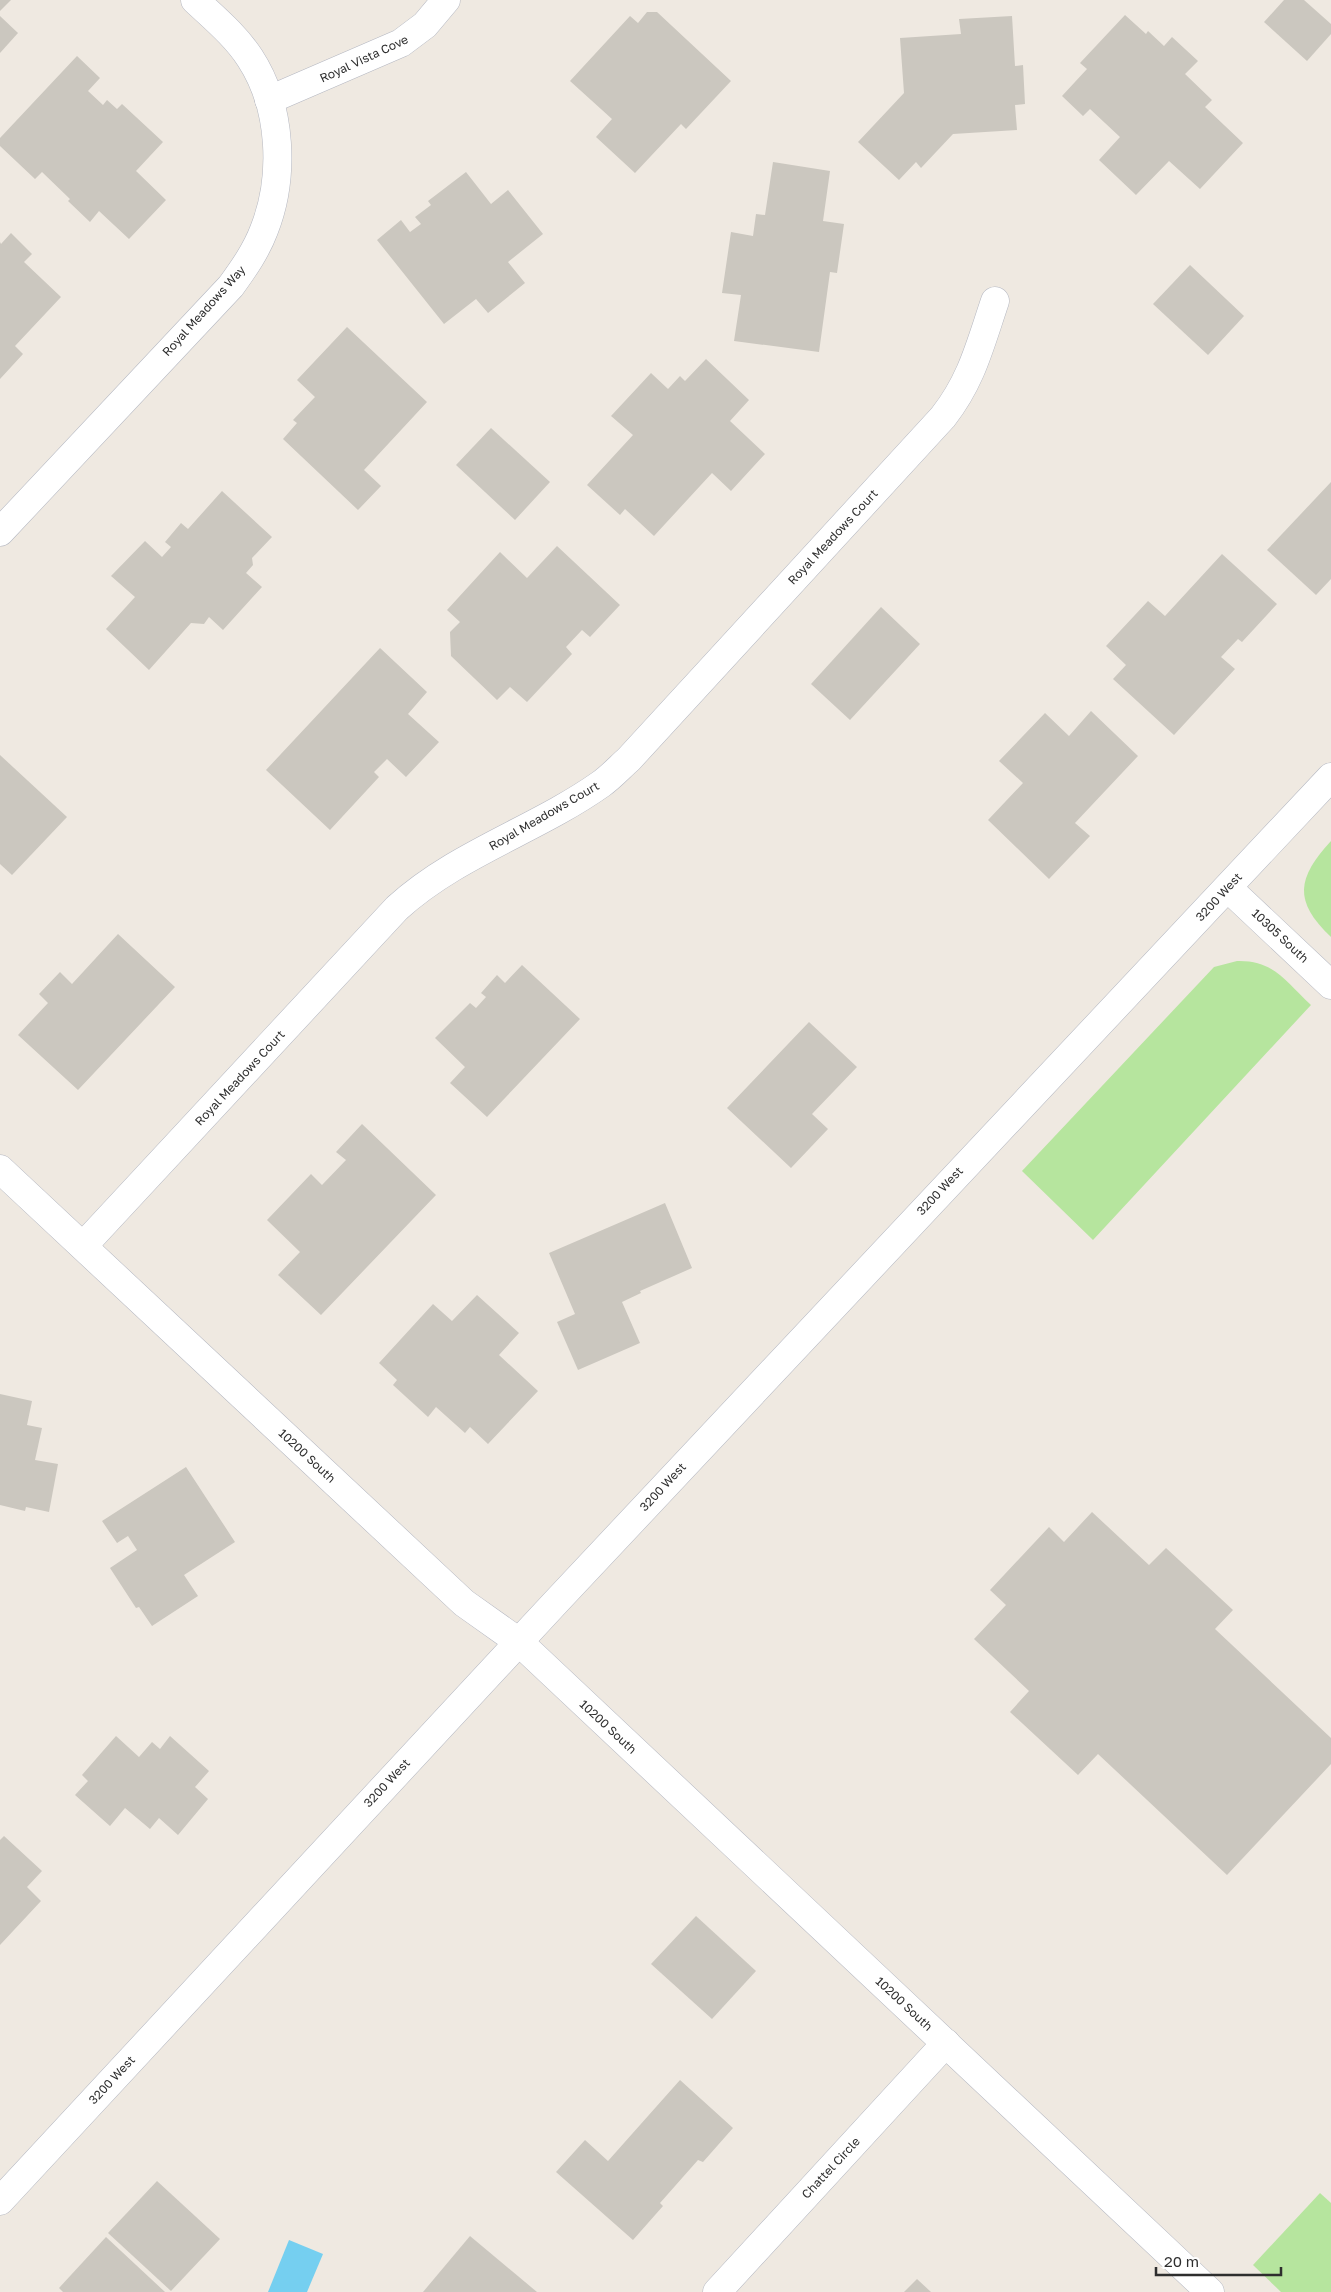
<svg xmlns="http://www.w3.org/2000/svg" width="1331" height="2292" viewBox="0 0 1331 2292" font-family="'Golos Text',sans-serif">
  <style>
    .green { fill: #b6e59e }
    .water { fill: #75cff0 }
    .building { fill: #cbc7bf }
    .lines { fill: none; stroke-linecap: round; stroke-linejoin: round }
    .street-casing { stroke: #b4b7c1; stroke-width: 29 }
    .secondary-casing { stroke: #b4b7c1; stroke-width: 29 }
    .street { stroke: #fff; stroke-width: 28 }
    .secondary { stroke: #fff; stroke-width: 28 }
    .labels { text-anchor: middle; stroke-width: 4; stroke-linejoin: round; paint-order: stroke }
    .street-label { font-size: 12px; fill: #2e2e2e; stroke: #fff }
  </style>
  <rect width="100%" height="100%" fill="#efe9e1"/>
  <!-- green -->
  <g class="green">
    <path d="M1331 841V937C1293 901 1297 878 1331 841Z"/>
    <path d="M1237 961C1274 960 1285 981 1311 1005L1093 1240 1022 1171 1214 967Z"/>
    <path d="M1320 2193 1331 2203V2292H1281L1253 2265Z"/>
  </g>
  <!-- water -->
  <path class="water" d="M289 2240 323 2254 307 2292H268Z"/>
  <!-- building -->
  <g class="building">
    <path d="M0 0H11L0 11Z"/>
    <path d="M1284 0H1304L1331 24V34L1307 61 1264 22Z"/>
    <path d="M647 12H657L731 81 686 129 681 124 635 173 596 137 612 119 570 81 630 16 638 23Z"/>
    <path d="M1125 15 1146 34 1148 31 1164 46 1172 37 1198 61 1185 74 1212 100 1205 107 1243 143 1200 189 1169 161 1136 195 1099 160 1120 137 1090 109 1083 116 1062 96 1087 69 1080 63Z"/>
    <path d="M0 16 18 33 0 53Z"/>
    <path d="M1012 16 1015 66 1023 65 1025 104 1015 105 1017 130 953 134 921 168 916 162 899 180 858 142 904 93 900 38 961 34 959 19Z"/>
    <path d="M77 56 100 78 88 91 103 105 107 100 117 109 122 104 163 142 136 171 166 200 129 239 99 211 90 222 68 201 70 199 42 172 35 179 0 146V138Z"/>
    <path d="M773 162 830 171 823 221 844 224 837 273 830 272 819 352 734 341 741 295 722 293 731 232 753 236 756 214 765 215Z"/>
    <path d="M466 172 491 204 508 190 543 234 508 262 525 283 488 313 476 299 444 324 377 240 401 220 410 232 421 224 415 217 431 205 428 201Z"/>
    <path d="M11 233 32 254 24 262 61 297 15 346 23 354 0 379V242L1 244Z"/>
    <path d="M1190 265 1244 316 1208 355 1153 304Z"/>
    <path d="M347 327 427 402 364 470 381 486 358 510 283 439 297 423 293 420 315 397 297 380Z"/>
    <path d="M706 359 749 400 730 421 765 454 731 491 712 473 654 536 625 509 620 515 587 485 633 435 611 416 651 373 668 389 680 376 685 381Z"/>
    <path d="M491 428 550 482 515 520 456 465Z"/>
    <path d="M1331 482V579L1316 595 1267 550Z"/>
    <path d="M222 491 272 537 252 558 253 565 246 573 262 587 223 630 209 617 204 624 191 623 149 670 106 629 135 597 111 576 145 541 162 557 171 547 165 542 181 523 188 529Z"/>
    <path d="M557 546 620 605 590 637 582 630 566 647 572 654 527 702 510 687 497 700 451 656 450 632 460 622 447 610 500 552 527 578Z"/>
    <path d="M1222 554 1277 604 1242 642 1238 639 1221 657 1235 669 1174 735 1113 679 1126 665 1106 646 1148 601 1165 616Z"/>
    <path d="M881 607 920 644 850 720 811 684Z"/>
    <path d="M380 648 427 692 408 714 439 742 406 777 387 759 374 772 379 777 330 830 266 770Z"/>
    <path d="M1091 711 1138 756 1075 823 1090 836 1049 879 988 820 1023 783 999 761 1045 713 1069 736Z"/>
    <path d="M0 755 67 817 12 875 0 864Z"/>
    <path d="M118 934 175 987 78 1090 18 1035 48 1003 39 994 60 972 72 984Z"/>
    <path d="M522 965 580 1019 487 1117 450 1083 465 1067 435 1038 470 1003 476 1008 486 997 481 993 497 975 505 983Z"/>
    <path d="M809 1022 857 1067 812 1114 828 1129 791 1168 727 1108Z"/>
    <path d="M362 1124 436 1195 321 1315 278 1275 300 1252 267 1220 311 1174 322 1185 346 1160 336 1152Z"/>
    <path d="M665 1203 692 1268 640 1291 641 1293 622 1302 640 1343 578 1370 557 1322 575 1314 549 1253Z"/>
    <path d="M477 1295 519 1333 499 1355 538 1391 488 1444 470 1427 465 1433 436 1407 428 1417 393 1385 397 1380 379 1363 433 1304 452 1321Z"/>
    <path d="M0 1394 32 1401 27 1425 42 1428 35 1460 58 1464 49 1512 26 1507 25 1511 0 1505Z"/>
    <path d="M186 1467 235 1542 184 1575 198 1596 152 1626 139 1607 136 1608 110 1568 137 1550 128 1536 117 1543 102 1521Z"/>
    <path d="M1092 1512 1149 1565 1166 1548 1233 1610 1215 1629 1331 1738V1764L1227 1875 1098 1754 1078 1775 1010 1712 1029 1691 974 1639 1006 1605 990 1590 1049 1527 1064 1542Z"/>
    <path d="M116 1736 139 1757 152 1742 160 1749 170 1736 209 1771 195 1787 208 1799 178 1835 159 1818 150 1829 125 1808 110 1826 75 1795 88 1781 82 1775Z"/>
    <path d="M4 1836 42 1871 27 1887 41 1901 0 1945V1840Z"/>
    <path d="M696 1916 756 1971 712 2019 651 1964Z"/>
    <path d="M680 2080 733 2128 703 2162 698 2160 660 2203 663 2206 633 2240 556 2172 585 2140 608 2161Z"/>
    <path d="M157 2181 220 2239 171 2291 108 2233Z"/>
    <path d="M470 2236 537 2292H423Z"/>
    <path d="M106 2237 165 2292H63L59 2288Z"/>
    <path d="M917 2279 931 2292H904Z"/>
  </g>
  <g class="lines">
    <defs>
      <g id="street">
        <path d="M269 100 401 43 425 25 446 0"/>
        <path d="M0 532 231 286C244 268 256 251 264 230 285 177 282 107 250 58 235 35 214 18 195 0"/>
        <path d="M1228 888 1331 985"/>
        <path d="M0 1169 464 1603 519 1642"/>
        <path d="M83 1246 397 908C456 854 536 830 601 784 611 777 620 767 629 759L943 417C972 380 980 345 995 301"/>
        <path d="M717 2292 946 2043"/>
      </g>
      <g id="secondary">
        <path d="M519 1642 1210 2292"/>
        <path d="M0 2201 555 1603 1331 777"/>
      </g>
    </defs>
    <!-- street casing -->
    <use href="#street" class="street-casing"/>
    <!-- secondary casing -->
    <use href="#secondary" class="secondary-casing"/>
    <!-- street -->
    <use href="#street" class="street"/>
    <!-- secondary -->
    <use href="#secondary" class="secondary"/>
  </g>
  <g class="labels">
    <!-- street labels -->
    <g class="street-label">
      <text transform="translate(364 59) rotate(-25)" y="4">Royal Vista Cove</text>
      <text transform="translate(204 311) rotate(-48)" y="4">Royal Meadows Way</text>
      <text transform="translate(833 537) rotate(-47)" y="4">Royal Meadows Court</text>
      <text transform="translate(544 816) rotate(-30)" y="4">Royal Meadows Court</text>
      <text transform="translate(1219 897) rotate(-47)" y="4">3200 West</text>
      <text transform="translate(1280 936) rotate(43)" y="4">10305 South</text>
      <text transform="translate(240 1078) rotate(-47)" y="4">Royal Meadows Court</text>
      <text transform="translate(940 1191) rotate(-47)" y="4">3200 West</text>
      <text transform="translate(307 1456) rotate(43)" y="4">10200 South</text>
      <text transform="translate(663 1487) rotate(-47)" y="4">3200 West</text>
      <text transform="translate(608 1727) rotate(43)" y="4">10200 South</text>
      <text transform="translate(387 1783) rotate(-47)" y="4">3200 West</text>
      <text transform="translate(904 2004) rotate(43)" y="4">10200 South</text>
      <text transform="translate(112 2080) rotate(-47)" y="4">3200 West</text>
      <text transform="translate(831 2168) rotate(-47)" y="4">Chattel Circle</text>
    </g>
  </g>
  <!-- scale -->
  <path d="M1156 2267v8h125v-8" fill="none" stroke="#2e2e2e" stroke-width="2.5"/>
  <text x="1164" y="2267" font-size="15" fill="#2e2e2e" stroke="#ffffff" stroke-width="4" paint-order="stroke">20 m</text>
</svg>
